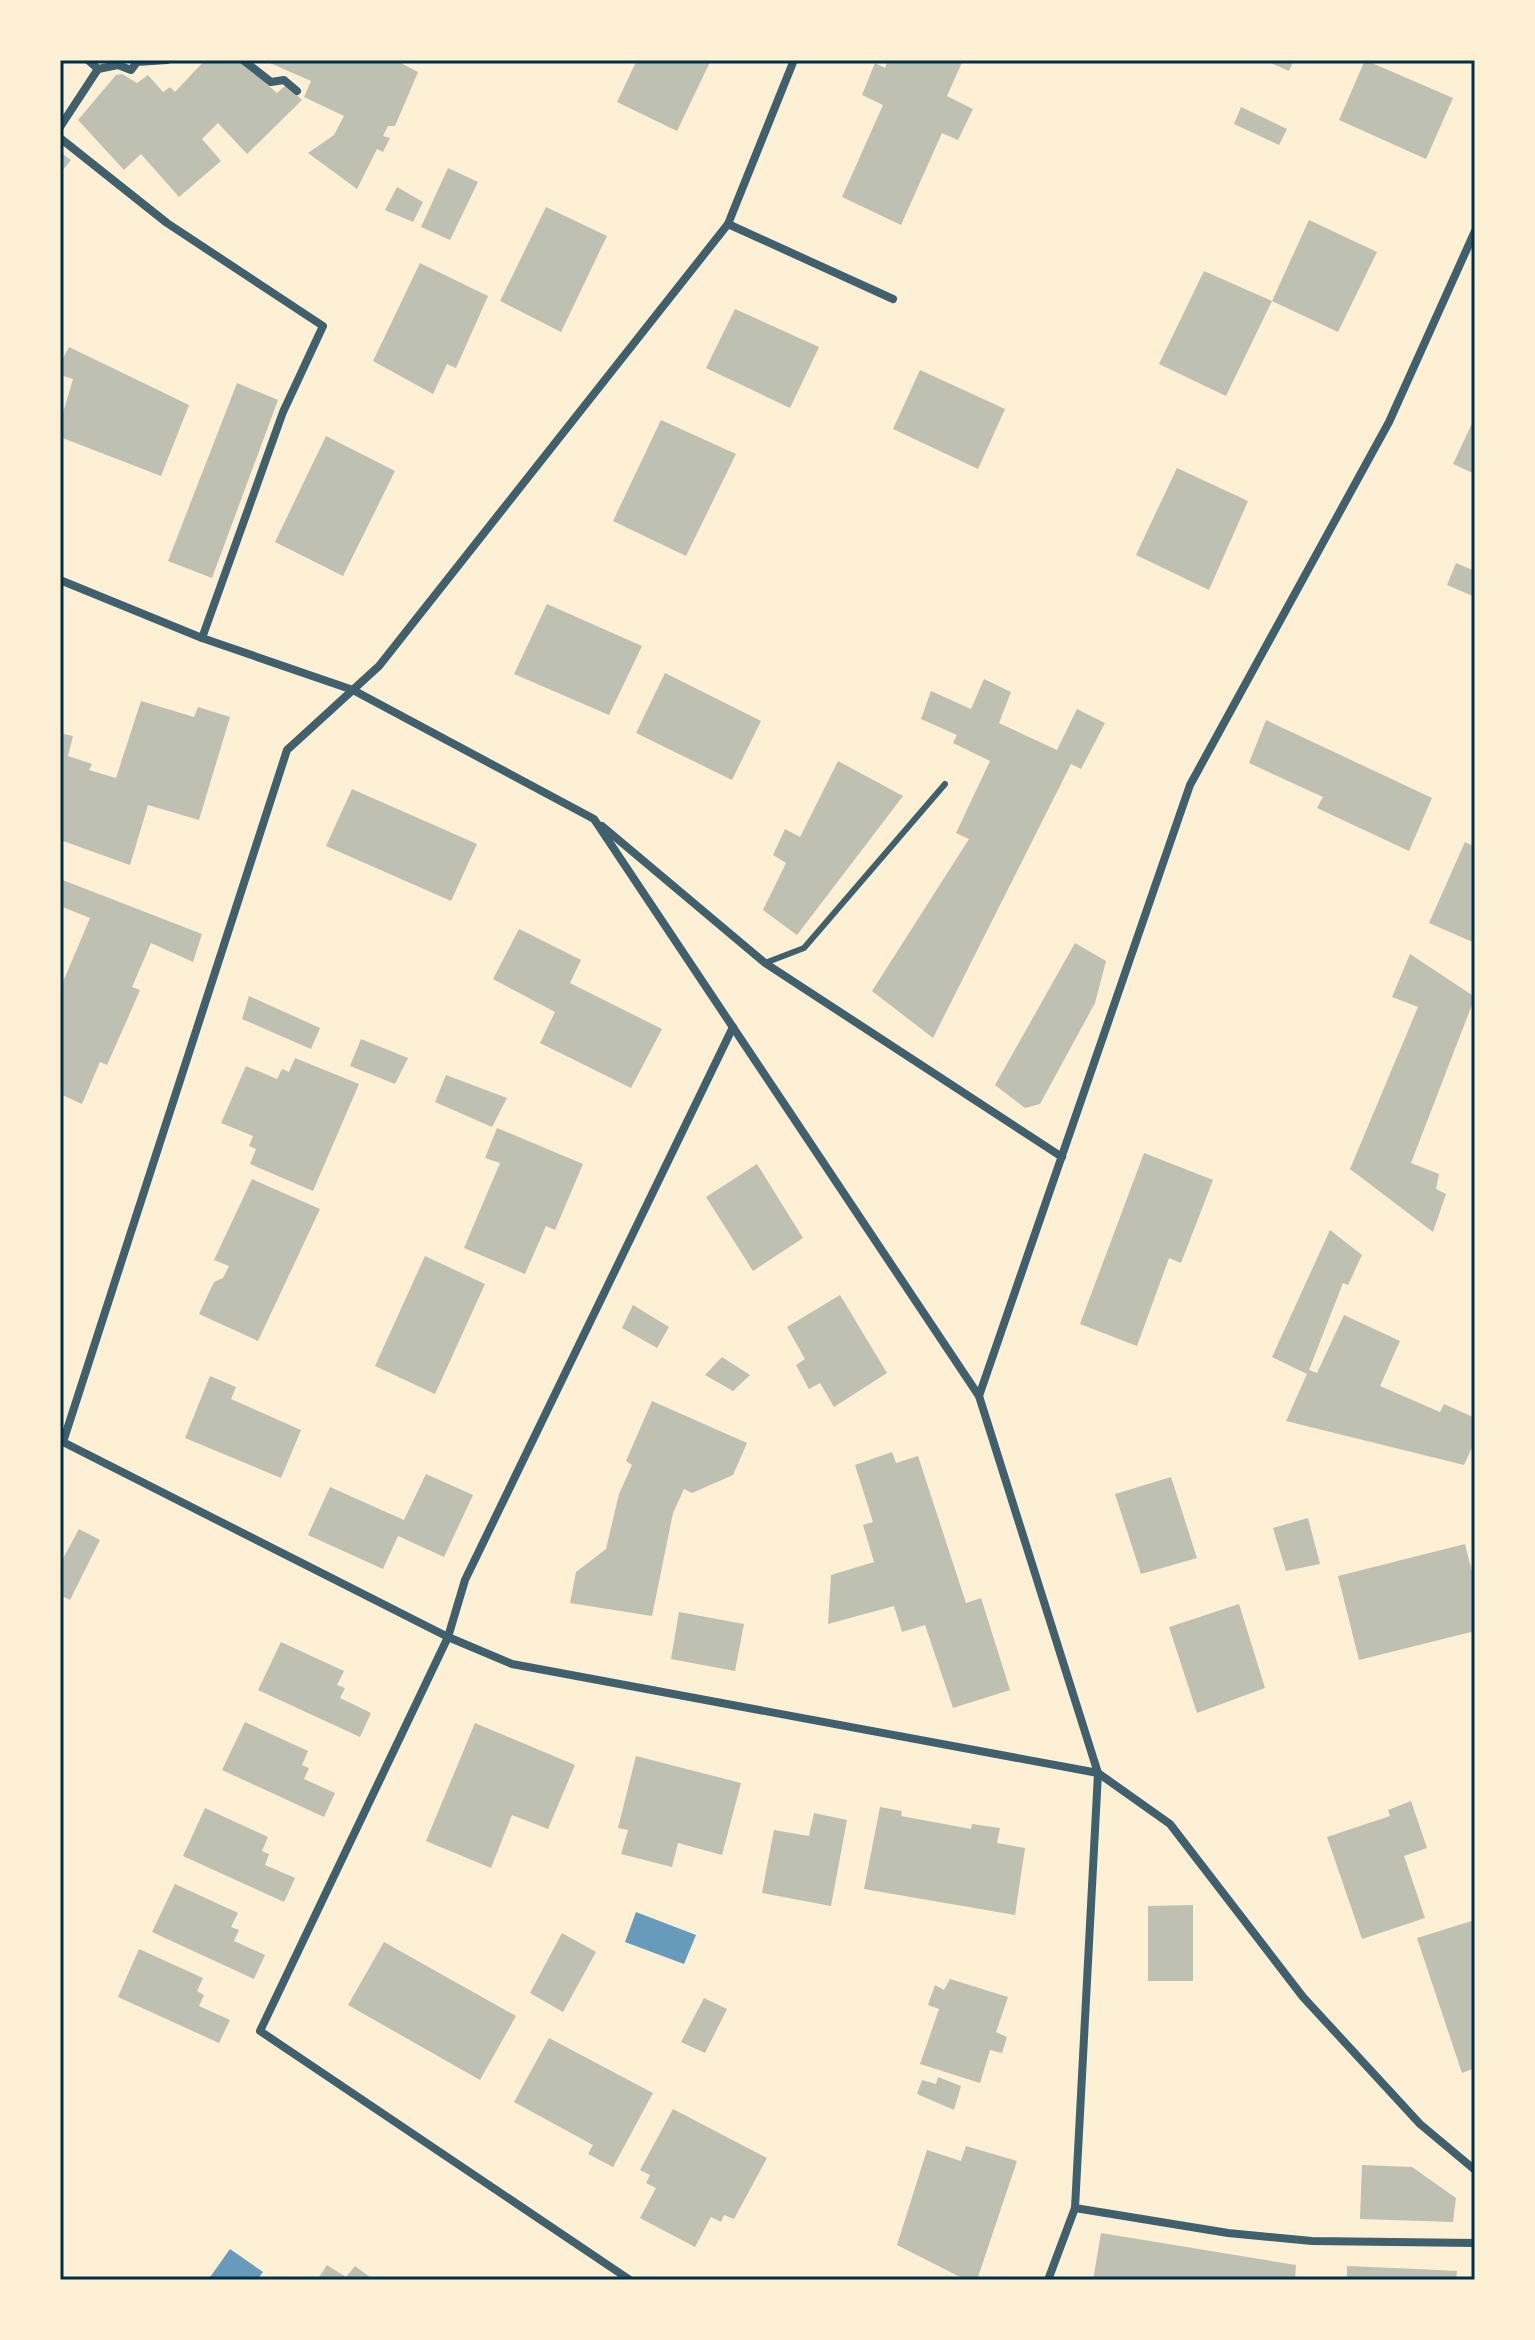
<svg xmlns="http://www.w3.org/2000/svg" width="1535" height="2340" viewBox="0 0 1535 2340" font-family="Arial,sans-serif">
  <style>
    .water { fill: #669bbc }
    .building { fill: #bec0b2 }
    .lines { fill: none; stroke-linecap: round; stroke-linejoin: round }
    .service { stroke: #3f606c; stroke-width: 6 }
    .minor { stroke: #3f606c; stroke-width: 8 }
    .neatline { fill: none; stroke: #003049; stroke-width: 3 }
  </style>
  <rect width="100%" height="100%" fill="#fdf0d5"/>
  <!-- water -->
  <g class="water">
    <path d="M636 1912 696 1935 684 1964 625 1942Z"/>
    <path d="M230 2249 263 2272 257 2280H208Z"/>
  </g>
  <!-- building -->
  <g class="building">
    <path d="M205 60H239L277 93 286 85 302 100 247 154 218 123 202 139 221 161 179 197 141 154 124 170 78 120 116 75 122 74 137 83 148 75 163 92 170 87 175 92Z"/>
    <path d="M263 60H395L418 72 395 126H388L383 136 390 138 383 152 377 149 357 189 308 153 334 135 344 116 304 97 311 81Z"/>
    <path d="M637 60H711L677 131 617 102Z"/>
    <path d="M888 60H963L947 96 973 109 958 140 942 133 901 225 842 197 883 105 862 95 875 63 885 68Z"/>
    <path d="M1264 60H1294L1289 71Z"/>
    <path d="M1365 60 1453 98 1426 159 1339 120Z"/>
    <path d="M1241 107 1287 129 1279 145 1234 124Z"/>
    <path d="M60 152 71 160 60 174Z"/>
    <path d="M448 168 478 182 450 240 421 227Z"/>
    <path d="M397 187 423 202 413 222 385 210Z"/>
    <path d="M546 207 607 236 561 332 500 301Z"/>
    <path d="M1309 220 1377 252 1338 332 1272 301Z"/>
    <path d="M420 263 488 296 456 368 447 364 433 394 373 361Z"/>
    <path d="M1204 271 1272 301 1226 396 1159 364Z"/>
    <path d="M735 309 819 347 790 408 706 368Z"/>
    <path d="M69 347 189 405 161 476 60 437V423L73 379 60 375V364Z"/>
    <path d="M920 370 1005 409 978 469 893 429Z"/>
    <path d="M237 383 278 400 212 578 168 561Z"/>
    <path d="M1475 417V474L1453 464Z"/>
    <path d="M661 420 736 454 686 556 613 521Z"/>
    <path d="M326 436 395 471 343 576 275 542Z"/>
    <path d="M1177 468 1248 501 1209 590 1136 555Z"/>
    <path d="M1456 563 1475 571V597L1447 585Z"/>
    <path d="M547 604 642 646 609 715 514 674Z"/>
    <path d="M665 673 761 721 732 780 636 733Z"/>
    <path d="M984 679 1011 692 999 723 1057 750 1077 709 1105 723 1081 769 1071 764 933 1038 872 991 969 839 956 833 990 761 953 743 957 735 921 719 931 691 971 709Z"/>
    <path d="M141 701 194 717 198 707 230 717 199 820 148 805 130 865 60 840V733L73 736 68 756 92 764 89 770 116 778Z"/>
    <path d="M1266 720 1432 798 1409 851 1317 808 1323 797 1249 763Z"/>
    <path d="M838 761 903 796 797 935 763 910 786 863 773 855 785 829 800 837Z"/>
    <path d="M352 789 477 844 451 901 326 846Z"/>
    <path d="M1465 842 1475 847V943L1429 923Z"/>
    <path d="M60 879 202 934 193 962 151 943 132 987 140 990 134 1004 107 1065 100 1062 82 1104 60 1094V989L90 918 60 906Z"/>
    <path d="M519 929 581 960 570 983 662 1029 631 1088 540 1043 555 1012 493 979Z"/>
    <path d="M1075 943 1106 961 1095 1003 1040 1104 1025 1108 995 1085Z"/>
    <path d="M1410 954 1475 997 1411 1163 1439 1174 1436 1189 1446 1194 1433 1232 1350 1169 1418 1007 1392 997Z"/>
    <path d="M249 996 320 1028 311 1049 242 1019Z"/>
    <path d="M361 1039 408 1058 395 1084 350 1066Z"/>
    <path d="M295 1058 359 1084 313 1191 250 1164 256 1149 249 1146 253 1136 221 1123 246 1066 277 1079 282 1069 289 1072Z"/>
    <path d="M446 1075 507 1098 492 1127 435 1102Z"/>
    <path d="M497 1128 583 1164 555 1230 546 1226 525 1274 464 1248 500 1163 485 1158Z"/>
    <path d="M1144 1153 1213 1180 1181 1263 1169 1258 1137 1346 1080 1324Z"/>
    <path d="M757 1164 803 1238 753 1271 706 1197Z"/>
    <path d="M252 1179 320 1209 258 1341 199 1314 214 1282 223 1278 229 1266 214 1260Z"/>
    <path d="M1330 1230 1362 1255 1348 1285 1343 1283 1309 1370 1317 1373 1344 1315 1400 1341 1380 1386 1440 1412 1444 1404 1475 1418V1441L1464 1465 1286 1421 1307 1374 1272 1357Z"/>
    <path d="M425 1256 485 1284 435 1394 375 1366Z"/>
    <path d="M840 1295 887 1373 834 1407 820 1383 809 1389 796 1365 805 1359 787 1327Z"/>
    <path d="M633 1305 669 1327 657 1348 622 1328Z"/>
    <path d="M722 1357 750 1375 733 1391 705 1375Z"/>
    <path d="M210 1376 236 1387 231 1399 301 1430 281 1478 185 1438Z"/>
    <path d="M652 1401 747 1443 733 1475 692 1493 684 1489 673 1513 652 1616 570 1603 576 1572 606 1549 619 1494 632 1465 626 1461Z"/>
    <path d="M892 1452 896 1463 918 1456 966 1603 981 1598 1010 1690 953 1708 925 1625 902 1632 894 1606 828 1624 831 1575 874 1562 863 1525 873 1522 855 1465Z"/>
    <path d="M426 1474 473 1495 444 1557 398 1536 383 1569 308 1535 330 1487 404 1520Z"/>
    <path d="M1171 1477 1197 1558 1141 1574 1115 1494Z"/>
    <path d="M1308 1518 1320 1564 1286 1571 1273 1528Z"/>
    <path d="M79 1529 100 1540 70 1600 60 1595V1564Z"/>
    <path d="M1465 1544 1475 1584V1631L1359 1660 1338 1576Z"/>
    <path d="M1239 1604 1265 1688 1197 1713 1169 1627Z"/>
    <path d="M679 1612 744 1624 735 1671 671 1659Z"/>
    <path d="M281 1642 344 1671 337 1685 345 1688 340 1698 371 1713 360 1737 258 1690Z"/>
    <path d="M245 1722 308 1751 302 1765 309 1768 304 1779 335 1793 324 1817 222 1770Z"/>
    <path d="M475 1723 575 1765 548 1829 512 1815 491 1868 426 1841Z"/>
    <path d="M636 1756 741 1783 722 1855 678 1843 672 1867 621 1854 628 1830 618 1828Z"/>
    <path d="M1411 1801 1427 1848 1404 1856 1425 1918 1362 1939 1327 1837 1390 1816 1388 1810Z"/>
    <path d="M880 1807 902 1811 901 1816 971 1829 972 1824 1000 1828 997 1843 1025 1848 1015 1915 864 1889Z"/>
    <path d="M205 1808 268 1837 262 1851 269 1854 265 1865 295 1878 284 1902 183 1856Z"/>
    <path d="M814 1813 847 1820 831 1906 762 1893 774 1830 809 1836Z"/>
    <path d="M175 1884 238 1913 231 1927 239 1930 234 1941 265 1955 254 1979 152 1932Z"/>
    <path d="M1193 1905V1981H1148V1906Z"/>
    <path d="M1475 1920V2068L1462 2073 1417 1938Z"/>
    <path d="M562 1933 596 1952 563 2012 530 1993Z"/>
    <path d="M384 1942 516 2016 480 2080 348 2005Z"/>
    <path d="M139 1949 203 1978 197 1991 204 1995 199 2006 230 2020 219 2043 118 1997Z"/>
    <path d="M950 1979 1008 1997 996 2032 1007 2037 1002 2053 990 2050 980 2083 920 2064 939 2009 928 2005 935 1985 944 1990Z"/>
    <path d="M704 1998 727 2009 705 2053 681 2042Z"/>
    <path d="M549 2038 653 2093 613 2167 588 2154 593 2145 514 2102Z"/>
    <path d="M938 2077 961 2086 954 2110 917 2094 922 2080 936 2084Z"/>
    <path d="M673 2109 767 2158 734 2219 724 2215 721 2222 711 2217 695 2247 640 2218 656 2188 646 2183 650 2175 640 2170Z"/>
    <path d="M966 2146 1017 2161 977 2280H966L897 2245 927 2150 961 2161Z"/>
    <path d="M1362 2165 1412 2167 1456 2198 1453 2222 1360 2219Z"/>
    <path d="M1101 2233 1296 2265 1295 2280H1093Z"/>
    <path d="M327 2265 346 2277 355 2266 374 2280H317Z"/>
    <path d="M1347 2266 1417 2269 1457 2271 1456 2280H1347Z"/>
  </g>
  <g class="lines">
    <!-- service -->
    <path class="service" d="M765 963 804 948 945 784"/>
    <!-- minor -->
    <g class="minor">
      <path d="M243 60 271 82 284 80 297 91"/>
      <path d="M794 60 728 224 379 666 287 750 63 1442 448 1637 512 1664 1098 1773 1075 2208 1228 2233 1312 2241 1475 2243"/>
      <path d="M98 69 118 65 131 70 137 62 167 60"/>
      <path d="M60 127 98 69 88 60"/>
      <path d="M60 138 167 223 323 326 283 412 202 638"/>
      <path d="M728 224 893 299"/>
      <path d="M60 580 202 638 353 690 594 819 979 1396 1098 1773 1170 1824 1303 1997 1420 2124 1475 2170"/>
      <path d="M602 826 765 963 1062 1157"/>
      <path d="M979 1396 1190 785 1389 422 1475 231"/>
      <path d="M630 2280 260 2031 448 1637 465 1580 733 1027"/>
      <path d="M1048 2280 1075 2208"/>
    </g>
  </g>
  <!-- border -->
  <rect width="1535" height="2340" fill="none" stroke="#fdf0d5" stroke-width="124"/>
  <rect x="62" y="62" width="1411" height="2216" class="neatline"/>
</svg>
